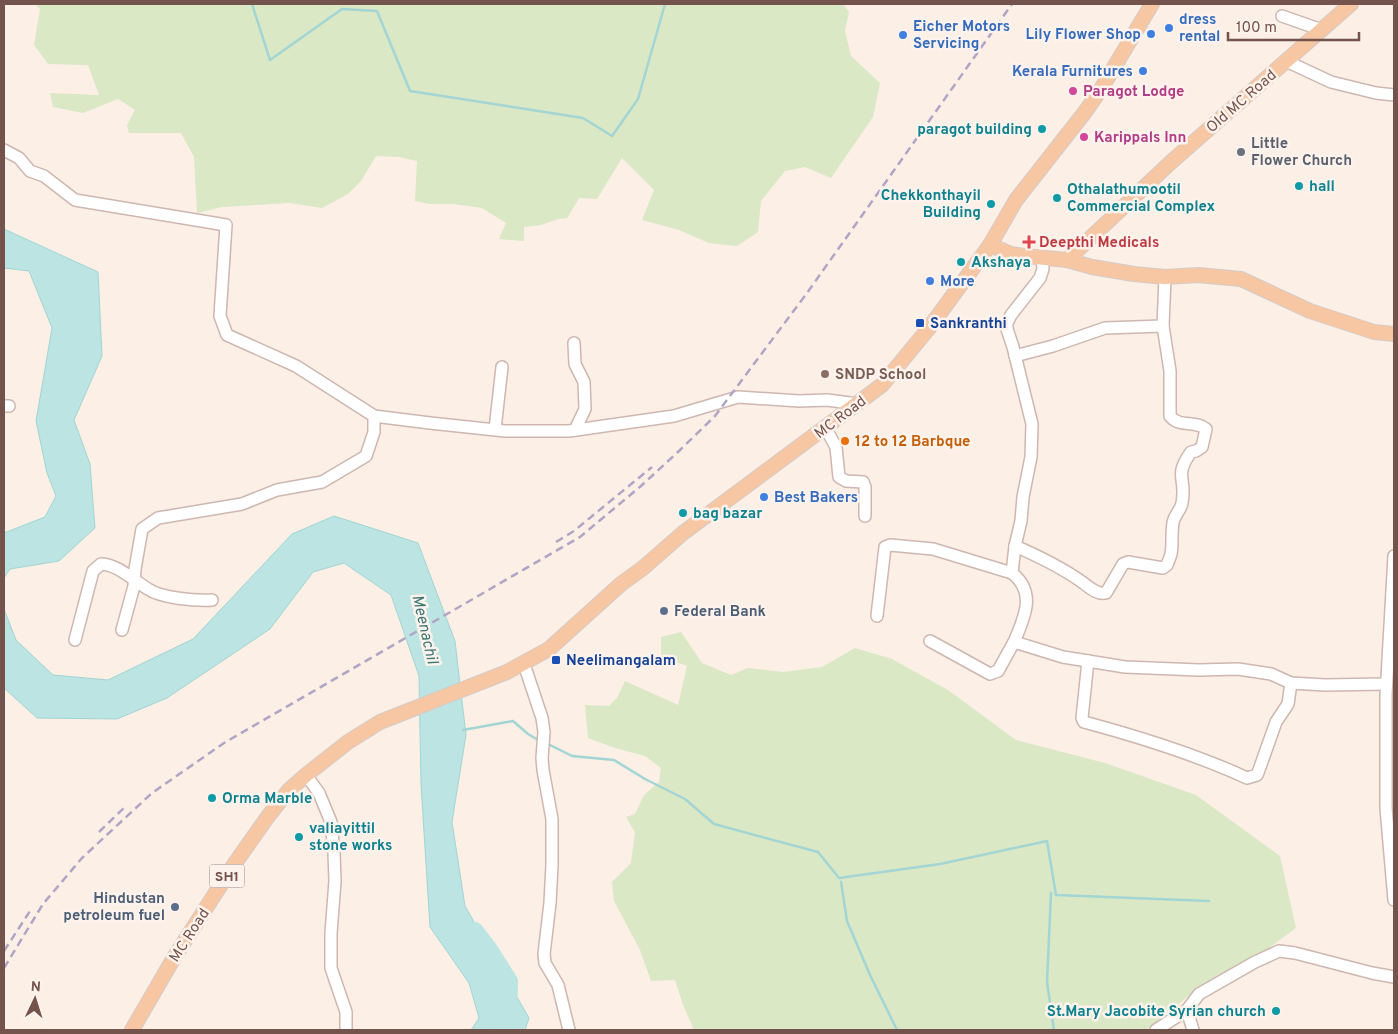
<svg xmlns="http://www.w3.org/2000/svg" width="1398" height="1034" viewBox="0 0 1398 1034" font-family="Overpass,sans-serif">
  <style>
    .green { fill: #dae8c5 }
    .water { fill: #bbe4e2; stroke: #a2d5d3 }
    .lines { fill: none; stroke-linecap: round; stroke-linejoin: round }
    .stream { stroke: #a2d5d3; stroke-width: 2.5 }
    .river { stroke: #bbe4e2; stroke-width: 16 }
    .minor-casing { stroke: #ceb7b0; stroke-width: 14 }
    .major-casing { stroke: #d5cbc9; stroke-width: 16 }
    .minor { stroke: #fff; stroke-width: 11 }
    .major { stroke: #f6c7a2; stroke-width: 14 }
    .rail { stroke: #b0a5c4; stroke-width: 2.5; stroke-dasharray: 8 5; stroke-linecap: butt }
    .shop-dot { fill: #3f7fe0; stroke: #fef3ec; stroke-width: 2 }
    .hotel-dot { fill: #d1479c; stroke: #fef3ec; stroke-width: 2 }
    .culture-dot { fill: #0f9aa8; stroke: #fef3ec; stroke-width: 2 }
    .worship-dot { fill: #6b7280; stroke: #fef3ec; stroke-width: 2 }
    .health-dot { fill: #e0444e; stroke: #fef3ec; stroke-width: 2 }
    .transit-dot { fill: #1a4fb4; stroke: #fef3ec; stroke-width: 2 }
    .education-dot { fill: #8d6e63; stroke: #fef3ec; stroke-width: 2 }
    .food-dot { fill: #e8710a; stroke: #fef3ec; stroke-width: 2 }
    .service-dot { fill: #5c6f8a; stroke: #fef3ec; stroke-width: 2 }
    .labels { text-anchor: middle; stroke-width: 5; stroke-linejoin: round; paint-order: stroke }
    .shield { fill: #fef3ec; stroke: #9d837c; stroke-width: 1 }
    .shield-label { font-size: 14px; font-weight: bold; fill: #73534c }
    .shop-label { font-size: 15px; font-weight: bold; fill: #366cbe; stroke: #fef3ec; text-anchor: start }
    .hotel-label { font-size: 15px; font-weight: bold; fill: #b23c85; stroke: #fef3ec; text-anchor: start }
    .street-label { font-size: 15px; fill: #73534c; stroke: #fef3ec }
    .culture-label { font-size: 15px; font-weight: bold; fill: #0d838f; stroke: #fef3ec; text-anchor: start }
    .worship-label { font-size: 15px; font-weight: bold; fill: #5b616d; stroke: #fef3ec; text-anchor: start }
    .health-label { font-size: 15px; font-weight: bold; fill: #be3a42; stroke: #fef3ec; text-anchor: start }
    .transit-label { font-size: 15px; font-weight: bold; fill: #164399; stroke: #fef3ec; text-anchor: start }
    .education-label { font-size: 15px; font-weight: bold; fill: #785e54; stroke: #fef3ec; text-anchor: start }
    .food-label { font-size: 15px; font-weight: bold; fill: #c56008; stroke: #fef3ec; text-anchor: start }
    .service-label { font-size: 15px; font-weight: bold; fill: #4e5e75; stroke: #fef3ec; text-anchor: start }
    .water-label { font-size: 16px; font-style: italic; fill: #407876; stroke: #fef3ec }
  </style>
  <rect width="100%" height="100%" fill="#fbefe6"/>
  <!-- green -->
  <g class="green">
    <path d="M35 4H843L849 12 845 31 851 56 880 83 873 117 831 178 805 167 785 171 761 201 758 232 737 246 709 243 679 230 642 220 654 190 622 158 597 199 579 198 567 218 558 219 541 225 524 227V241L499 239 506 223 482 208 453 204H430L415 201 417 161 399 157 376 156 361 181 348 194 322 208 290 203 222 207 197 213 194 157 181 133H129L127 125 135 110 118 99 83 113 53 107 50 93 99 95 88 65 48 64 34 45 40 9Z"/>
    <path d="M681 632 702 663 731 675 748 668 783 672 822 667 855 648 892 659 948 690 1016 740 1105 763 1196 795 1280 856 1296 928 1257 957 1206 982 1146 1030H694L683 1005 675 980 651 981 640 950 614 901 612 882 631 863 635 832 626 817 635 814 644 795 659 782 661 768 645 756 615 748 588 738 585 705 609 706 617 698 625 681 678 705 687 666 661 656V637Z"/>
  </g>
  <!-- water -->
  <g class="water">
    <path d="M4 229 98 272 102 356 74 420 90 464 95 528 59 561 10 569 4 578V533L45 517 56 496 47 473 36 421 52 328 29 271 4 268Z"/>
    <path d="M334 516 418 543 455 641 466 735 452 822 465 906 529 1018 525 1030H471L479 1018 469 983 430 927 421 784 419 676 391 595 344 563 313 572 270 629 167 698 117 719 37 718 4 688V609L16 640 53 675 108 680 193 639 292 534Z"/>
  </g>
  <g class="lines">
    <!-- stream -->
    <g class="stream">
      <path d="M252 4 270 60 342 9 377 11 410 91 583 118 612 136 638 99 665 4"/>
      <path d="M463 730 513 721 528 734 540 741"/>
      <path d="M548 744 572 756 614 760 645 779 685 799 714 824 818 852 839 878 940 864 1047 841 1056 895 1209 901"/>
      <path d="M841 882 847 921 870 975 897 1030"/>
      <path d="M1051 893 1047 982 1054 1030"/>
    </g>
    <!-- river -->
    <path class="river" d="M475 930 489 948 510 981 509 1019 502 1030"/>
    <defs>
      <g id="minor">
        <path d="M1282 16 1322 30"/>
        <path d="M1286 61 1331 82 1376 93 1394 95"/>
        <path d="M4 150 19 158 30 171 44 176 75 200 226 225 220 316 227 335 296 366 374 416 430 423 505 431H569L674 416 738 397 799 401 827 400 858 404"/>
        <path d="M1042 257 1043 269 1040 278 1011 315 1007 323V329L1013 347 1032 424 1031 457 1023 497 1021 521 1015 546 1012 573C1037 593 1024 618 1014 642L1063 657 1125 667 1199 670 1238 669 1271 674 1291 683 1325 685 1386 684"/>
        <path d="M574 343 575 364 584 382 585 409 575 430"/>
        <path d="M1015 356 1053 346 1105 328 1163 326 1165 277"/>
        <path d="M4 406H9"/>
        <path d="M825 427 836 447 839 477 846 481 863 482 865 487V516"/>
        <path d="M495 429 502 367"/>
        <path d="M1015 546C1038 556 1061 567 1082 582 1089 587 1097 595 1106 593L1123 564 1128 562 1163 568 1167 565C1168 562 1170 558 1171 554 1173 545 1171 534 1173 523 1174 515 1181 510 1182 503 1187 478 1173 477 1191 452L1196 451 1202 447 1206 429C1196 420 1179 428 1170 416V371L1163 326"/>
        <path d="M1394 556 1386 695V808L1394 900"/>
        <path d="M877 616 885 547 890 545 933 549 1012 573"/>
        <path d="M122 630 134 586 135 569 142 529 158 518 242 504 277 490 322 482 366 456 374 432V416"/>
        <path d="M75 640 93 571 101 564C119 565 133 580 148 589 161 598 195 601 212 600"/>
        <path d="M930 641 990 674 998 671 1014 642"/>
        <path d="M1088 661 1082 718 1084 722C1140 737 1195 754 1247 778L1257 775 1259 770 1276 722 1288 704 1291 683"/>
        <path d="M524 664 542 718 544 732 542 758 543 770 552 819V865L550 903 544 954 545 963 558 985 569 1030"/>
        <path d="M306 775 319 793 331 822 334 853 335 881 331 933V968L346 1012V1030"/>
        <path d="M1187 1010 1193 1030"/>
        <path d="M1156 1030 1187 1010 1199 994 1255 962 1279 951 1295 953 1372 973 1394 977"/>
      </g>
      <g id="major">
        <path d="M990 245 1011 254 1025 256 1067 260 1092 267 1134 274 1165 277 1198 275 1241 279 1310 311 1374 332 1394 334"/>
        <path d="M1067 260 1170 163 1351 4"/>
        <path d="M132 1030 175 956 233 866 269 815 289 790 306 775 348 742 380 722 507 672 549 649 621 584 643 568 683 533 882 385 929 328 990 245 1016 200 1085 112 1101 89 1152 4"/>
      </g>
    </defs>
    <!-- minor casing -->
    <use href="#minor" class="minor-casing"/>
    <!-- major casing -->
    <use href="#major" class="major-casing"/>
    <!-- minor -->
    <use href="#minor" class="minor"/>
    <!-- major -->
    <use href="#major" class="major"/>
    <!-- rail -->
    <g class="rail">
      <path d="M556 542 574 531 652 467"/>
      <path d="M99 832 126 806"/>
      <path d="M4 951 30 911"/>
      <path d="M4 968 43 904 82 858 152 793 224 743 580 537 641 486 679 451 715 416 807 293 1012 4"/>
    </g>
  </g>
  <!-- markers -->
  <g class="shop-dot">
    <circle cx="1169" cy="28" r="5"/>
    <circle cx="1151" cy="34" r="5"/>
    <circle cx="903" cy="35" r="5"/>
    <circle cx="1143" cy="71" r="5"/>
    <circle cx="930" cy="281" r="5"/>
    <circle cx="764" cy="497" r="5"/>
  </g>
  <g class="hotel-dot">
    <circle cx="1073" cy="91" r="5"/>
    <circle cx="1084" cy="137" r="5"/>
  </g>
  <g class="culture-dot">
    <circle cx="1042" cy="129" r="5"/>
    <circle cx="1299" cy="186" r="5"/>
    <circle cx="1057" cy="198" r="5"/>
    <circle cx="991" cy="204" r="5"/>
    <circle cx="961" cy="262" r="5"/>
    <circle cx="683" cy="513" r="5"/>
    <circle cx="212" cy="798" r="5"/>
    <circle cx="299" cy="837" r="5"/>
    <circle cx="1276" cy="1011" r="5"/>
  </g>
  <circle class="worship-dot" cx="1241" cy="152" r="5"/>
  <path class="health-dot" d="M1026.5 234.5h5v5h5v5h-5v5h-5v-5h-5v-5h5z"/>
  <g class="transit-dot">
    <rect x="915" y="318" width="10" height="10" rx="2.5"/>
    <rect x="551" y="655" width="10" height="10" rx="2.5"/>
  </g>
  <circle class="education-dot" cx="825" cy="374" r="5"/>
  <circle class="food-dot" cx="845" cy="441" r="5"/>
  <g class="service-dot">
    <circle cx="664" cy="611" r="5"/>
    <circle cx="175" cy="907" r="5"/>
  </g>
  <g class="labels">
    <!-- shield labels -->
    <rect class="shield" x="209.5" y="864.5" width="35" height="23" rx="4"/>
    <g class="shield-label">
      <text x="227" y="881">SH1</text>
    </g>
    <!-- shop labels -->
    <g class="shop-label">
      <text x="1179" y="24">dress<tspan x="1179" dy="17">rental</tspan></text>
      <text x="913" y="31">Eicher Motors<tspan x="913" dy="17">Servicing</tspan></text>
      <text x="1141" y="39" text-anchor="end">Lily Flower Shop</text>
      <text x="1133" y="76" text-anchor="end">Kerala Furnitures</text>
      <text x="940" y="286">More</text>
      <text x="774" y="502">Best Bakers</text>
    </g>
    <!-- hotel labels -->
    <g class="hotel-label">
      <text x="1083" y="96">Paragot Lodge</text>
      <text x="1094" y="142">Karippals Inn</text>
    </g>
    <!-- street labels -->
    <g class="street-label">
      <text transform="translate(1241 101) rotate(-41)" y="5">Old MC Road</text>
      <text transform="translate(840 417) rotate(-37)" y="5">MC Road</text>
      <text transform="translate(189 935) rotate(-57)" y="5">MC Road</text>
    </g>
    <!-- culture labels -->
    <g class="culture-label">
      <text x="1032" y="134" text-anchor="end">paragot building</text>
      <text x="1309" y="191">hall</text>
      <text x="1067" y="194">Othalathumootil<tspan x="1067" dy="17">Commercial Complex</tspan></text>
      <text x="981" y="200" text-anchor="end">Chekkonthayil<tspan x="981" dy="17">Building</tspan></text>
      <text x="971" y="267">Akshaya</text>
      <text x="693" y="518">bag bazar</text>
      <text x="222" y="803">Orma Marble</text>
      <text x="309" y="833">valiayittil<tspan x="309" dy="17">stone works</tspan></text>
      <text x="1266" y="1016" text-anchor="end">St.Mary Jacobite Syrian church</text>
    </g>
    <!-- worship labels -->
    <g class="worship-label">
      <text x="1251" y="148">Little<tspan x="1251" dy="17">Flower Church</tspan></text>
    </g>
    <!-- health labels -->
    <g class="health-label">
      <text x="1039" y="247">Deepthi Medicals</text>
    </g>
    <!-- transit labels -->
    <g class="transit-label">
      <text x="930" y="328">Sankranthi</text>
      <text x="566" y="665">Neelimangalam</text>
    </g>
    <!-- education labels -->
    <g class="education-label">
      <text x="835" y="379">SNDP School</text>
    </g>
    <!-- food labels -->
    <g class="food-label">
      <text x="855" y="446">12 to 12 Barbque</text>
    </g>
    <!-- service labels -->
    <g class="service-label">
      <text x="674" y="616">Federal Bank</text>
      <text x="165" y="903" text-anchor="end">Hindustan<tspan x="165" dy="17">petroleum fuel</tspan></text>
    </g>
    <!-- water labels -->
    <g class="water-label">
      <text transform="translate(426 629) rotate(77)" y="6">Meenachil</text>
    </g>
  </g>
  <!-- border -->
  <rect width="1398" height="1034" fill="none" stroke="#73534c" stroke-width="10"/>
  <!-- north arrow -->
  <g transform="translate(35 999) rotate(4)" stroke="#fef3ec" stroke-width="4" paint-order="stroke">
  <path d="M0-4L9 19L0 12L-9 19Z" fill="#73534c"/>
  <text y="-8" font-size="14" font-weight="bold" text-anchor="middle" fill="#73534c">N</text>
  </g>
  <!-- scale -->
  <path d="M1228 32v8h131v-8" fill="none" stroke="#73534c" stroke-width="2.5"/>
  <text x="1236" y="32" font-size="15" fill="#73534c" stroke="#fef3ec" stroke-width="4" paint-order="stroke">100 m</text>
</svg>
